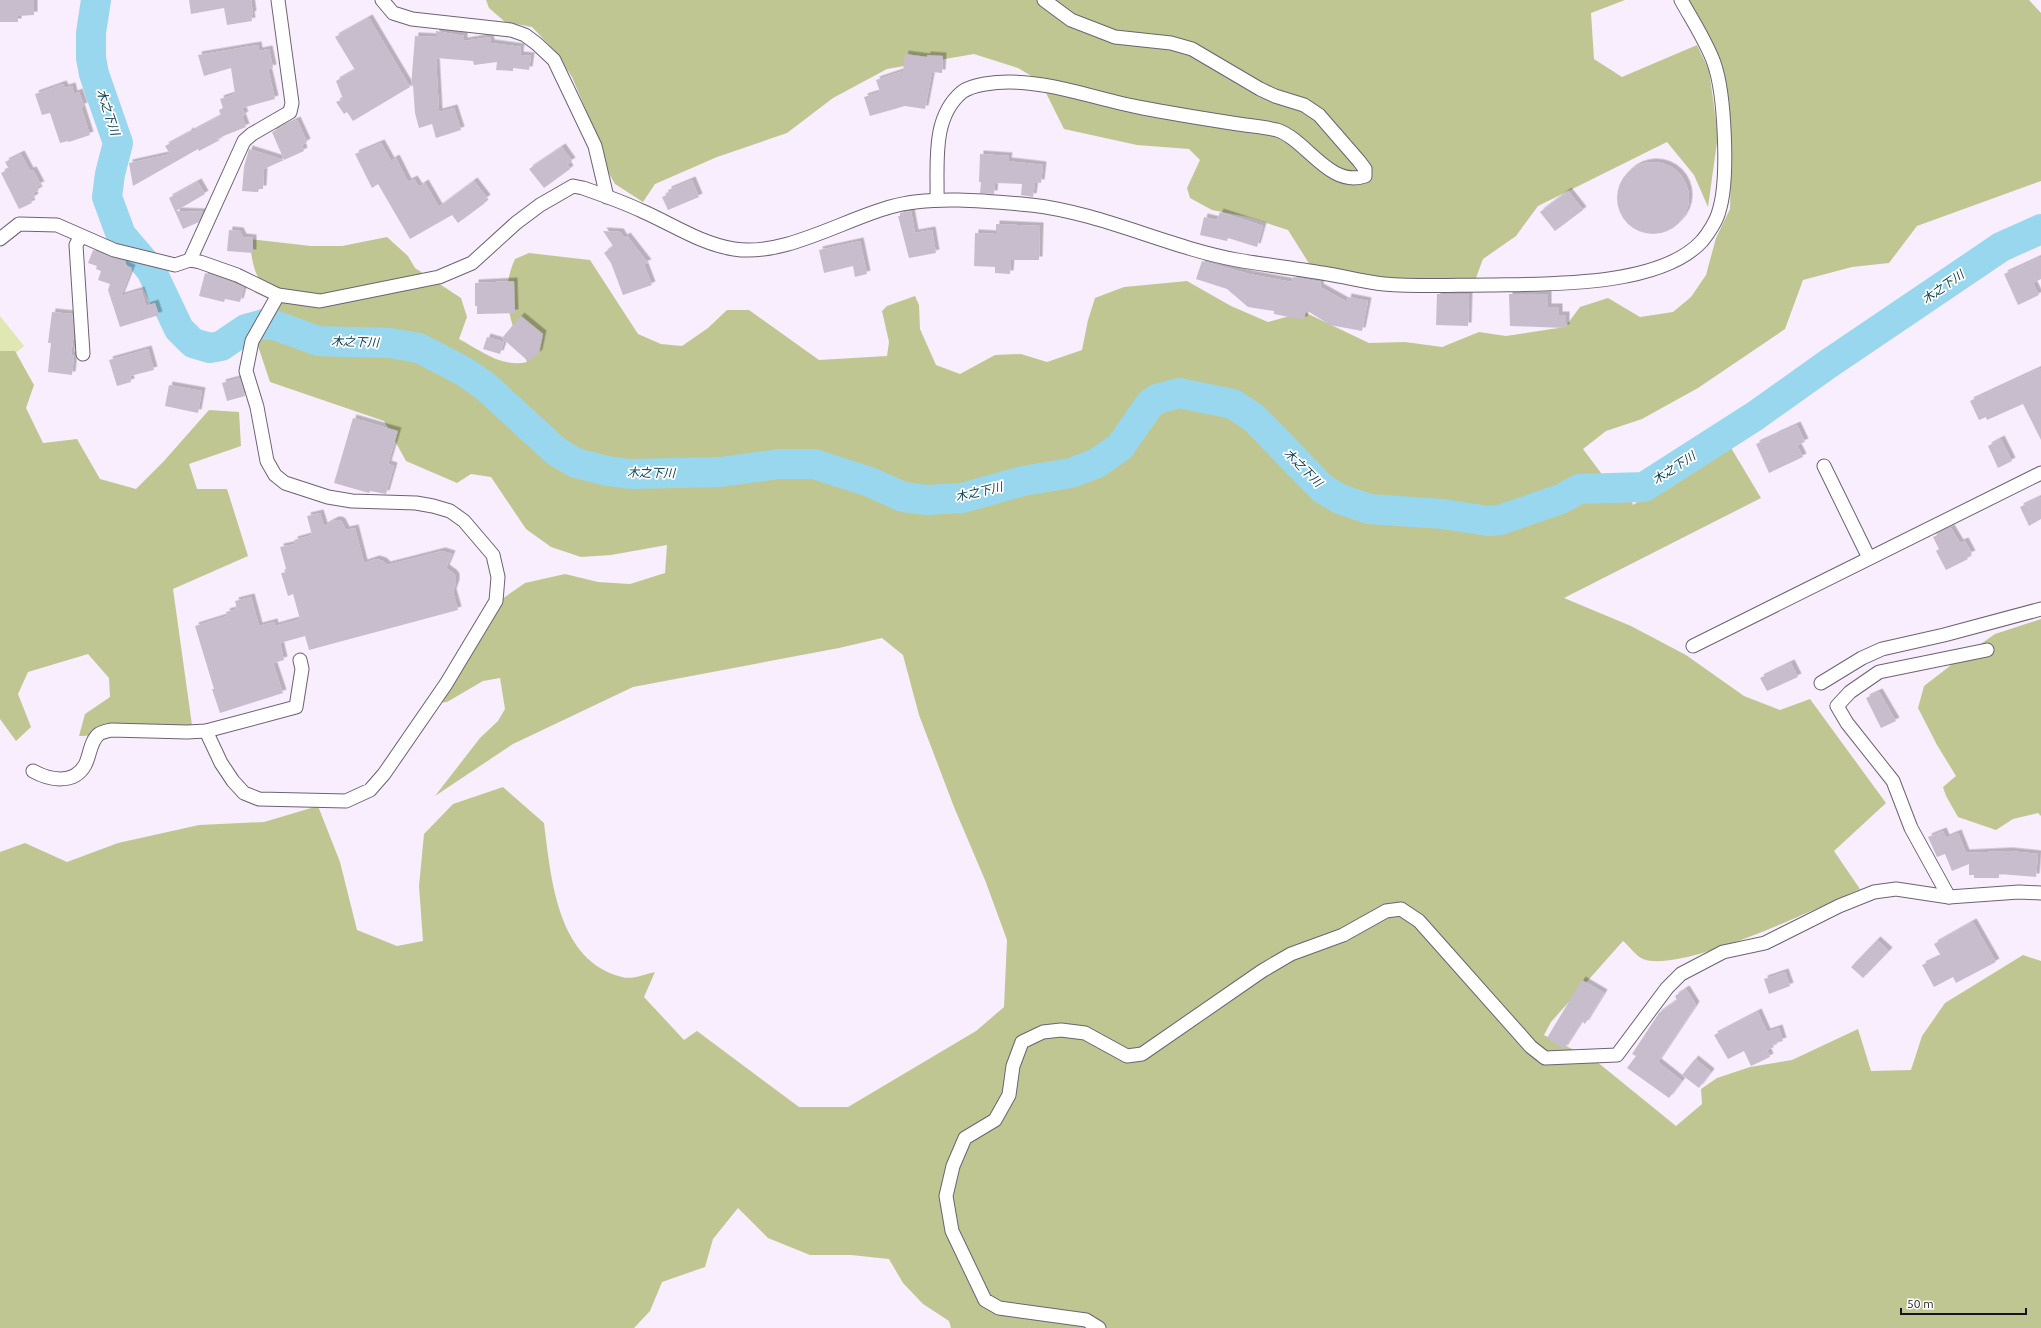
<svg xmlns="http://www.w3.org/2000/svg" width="2041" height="1328" viewBox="0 0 2041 1328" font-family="Ubuntu,'Noto Sans JP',sans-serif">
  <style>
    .green { fill: #e0e7b3 }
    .forest { fill: #c0c692 }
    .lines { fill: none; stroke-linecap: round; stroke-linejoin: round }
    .river { stroke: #99d7ee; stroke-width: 30 }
    .building { fill: #c8bdcc; filter: url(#shadow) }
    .street-casing { stroke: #6c6370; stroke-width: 15 }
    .street { stroke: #fff; stroke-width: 13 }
    .labels { text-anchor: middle; stroke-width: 3.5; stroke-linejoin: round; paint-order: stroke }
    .water-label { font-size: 12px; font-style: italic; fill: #0b4252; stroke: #fff }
  </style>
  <defs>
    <filter id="shadow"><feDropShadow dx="3.5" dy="-3.5" stdDeviation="0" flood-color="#0004"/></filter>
  </defs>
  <rect width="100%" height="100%" fill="#f9eefd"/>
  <!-- green -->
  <path class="green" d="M0 316 24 346 9 359 0 361Z"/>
  <!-- forest -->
  <g class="forest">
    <path d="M486 0H1625L1591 13 1594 59 1622 77 1697 45 1709 70 1718 135 1708 207 1694 175 1667 142 1538 206 1516 236 1483 259 1476 278C1424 287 1362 274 1310 265L1288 230 1248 217 1212 210 1190 198 1187 188 1200 160 1189 149 1137 145 1064 129 1040 81 1018 68 974 54 887 69 833 98 787 133 717 157 655 184 643 202 615 184 607 170 601 146 572 77 555 51 532 27 505 22 489 8Z"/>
    <path d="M1689 0H2029L2041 13V181L1917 226 1889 263 1852 267 1803 280 1785 329 1698 388 1642 419 1606 431 1583 449 1613 489 1627 487 1633 505 1727 441 1761 498 1564 598 1631 626 1686 655 1744 696 1780 710 1810 699 1886 803 1834 851 1860 889C1819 907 1682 974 1643 959 1636 956 1629 946 1623 941L1551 1022 1544 1035 1596 1061 1676 1126 1702 1104 1701 1089 1717 1078 1750 1067 1792 1060 1858 1029 1871 1071 1911 1070 1922 1036 1945 1003 2023 955 2041 961V1328H951L949 1321 923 1304 903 1283 889 1259 851 1255H810L768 1238 738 1208 713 1239 705 1267 662 1282 650 1311 634 1328H0V852L25 843 67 862 118 843 199 825 264 822 318 806 340 862 357 930 397 946 423 941 419 886 424 834 453 804 503 787 544 823C551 878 557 961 622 977 631 980 646 974 655 972L644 997 684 1040 697 1031 799 1107H848L976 1031 1004 1007 1007 940 985 880 954 807 919 715 903 655 882 638 839 648 633 687 513 744 435 796 480 738 498 721 505 709 500 678 483 681 447 702 439 703 483 636 502 599 525 583 565 574 598 582 630 584 665 573 667 545 611 555 581 557 551 547 526 529 491 477 471 474 457 483 406 461 384 421 270 382 255 337 277 299C253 276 254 271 249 239L311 246H342L387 237 408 256 415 268 461 298 467 317 459 339C480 350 501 368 527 362 512 327 498 296 515 259L529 253 590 260 638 334 661 344 682 346 708 328 727 310H749L819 360 887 356 889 342 882 311 887 306 915 296 919 305 920 329 936 365 960 374 995 355 1021 354 1047 362 1082 350 1088 320 1095 298 1124 287 1187 281 1231 306 1268 322 1304 312 1369 343 1405 342 1442 347 1479 332 1506 336 1565 327 1580 307 1608 298 1640 317 1673 312 1691 297 1706 275 1716 238 1730 209 1731 174 1728 115 1714 50Z"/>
    <path d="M0 351H15L34 385 26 408 43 443 77 439 100 479 136 489 164 461 209 410 239 412 241 446 189 464 197 489H227L248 556 173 589 192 725 144 734 79 736 85 714 110 697 109 678 88 654 28 672 18 694 31 727 16 741 0 719Z"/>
    <path d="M2041 619V816L2038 813 2013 819 1996 830 1958 817 1946 796 1943 787 1956 776 1937 745 1918 708 1924 686 1955 662 1995 634Z"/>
  </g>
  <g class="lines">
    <!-- river -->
    <path class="river" d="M96 0 91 33V58L94 74 118 143 110 174 107 197 121 235 151 270 179 329 193 343 210 348 221 346 246 329 264 324 277 326 318 341 390 343 419 348 465 372 485 386 557 452 576 463 607 471 630 474 720 472 779 464H814L870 482 903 497 927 500 962 498 1023 481 1071 473 1097 463 1120 447 1150 404 1157 399 1179 393 1233 404 1254 418 1323 489 1340 499 1369 509 1443 514 1488 521 1500 520 1561 499 1579 489 1644 487 1755 416 1828 364 2001 247 2041 229"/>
  </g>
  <!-- building -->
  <g class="building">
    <path d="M0 0H34V15L18 16V22H0Z"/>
    <path d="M189 0H251L253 14 251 15 252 21 227 25 224 8 191 14Z"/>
    <path d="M369 18 410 87 353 121 347 112 344 114 336 102 343 99 336 81 355 70 335 37Z"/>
    <path d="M436 31 464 36V41L490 37 491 43 521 47 520 55 531 56 529 70 513 68V71L496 70 497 62 474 65 473 61 436 58 439 112 454 108 461 130 436 138 432 124 419 128 415 113 413 85 411 87 415 36 436 37Z"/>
    <path d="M258 45 259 51 269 49 273 68 268 69 275 99 242 108 245 115 242 116 246 127 216 139 220 140 199 151 198 149 133 186 129 163 170 154 165 146 189 133 188 131 191 132 221 116 219 110 223 108 220 99 235 94 231 68 204 76 198 55Z"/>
    <path d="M905 54 927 57V55L943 56 942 73 932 72 925 109 905 106 870 116 864 97 880 92 876 80 903 71Z"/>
    <path d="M63 84 65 88 72 86 74 94 79 92 84 106 81 107 90 135 69 142 68 141 60 143 50 113 42 115 35 94Z"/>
    <path d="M297 120 307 142 302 145 304 151 264 169 263 189H259L258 192 242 191 244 167 249 149 284 160 272 132Z"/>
    <path d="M381 143 391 161 396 158 408 182 414 179 419 187 425 183 439 207 474 181 487 198 483 201 485 203 458 223 452 215 410 239 378 184 372 188 355 154Z"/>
    <path d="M562 147 572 161 567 164 570 169 544 188 529 169Z"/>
    <path d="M21 154 30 171 33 170 41 185 37 186 39 190 33 193 35 197 30 200 32 203 19 209 1 173 9 169 5 162Z"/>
    <path d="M980 154 1009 156 1008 161 1043 165 1041 183 1035 182 1033 197 1021 195 1022 184 995 183 994 194 980 193 981 182H979Z"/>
    <circle cx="1653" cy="198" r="36"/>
    <path d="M692 180 699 197 668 210 662 197 669 194 668 190Z"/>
    <path d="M198 182 205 194 176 211 203 212 199 222 183 229 169 198Z"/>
    <path d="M1568 191 1583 210 1555 231 1540 212Z"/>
    <path d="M911 211 915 233 932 230 936 253 909 258 898 216H900V213Z"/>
    <path d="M1220 212 1263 226 1257 247 1228 238 1227 241 1200 235 1204 217 1217 220Z"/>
    <path d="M996 224 1040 226 1039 260H1011L1010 274 995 273V267L974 266 975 233 996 234Z"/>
    <path d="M229 230 240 231 243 237 253 238V253L227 251Z"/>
    <path d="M603 231 620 232 624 238 627 236 648 263 644 264 652 285 623 295 611 263 604 253 613 246Z"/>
    <path d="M860 241 867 274 855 277 853 266 824 273 819 250Z"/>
    <path d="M93 250 111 257 126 261 125 265 132 268 121 296 141 290 146 306 155 303 159 315 120 327 108 290 110 284 98 280 101 271 96 269 97 266 88 263Z"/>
    <path d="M2041 257V279L2033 283 2039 295 2018 305 2004 274Z"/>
    <path d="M1202 261 1249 274 1292 282 1293 277 1321 282 1320 287 1347 302 1348 297 1368 301 1362 331 1330 325 1306 310 1304 320 1274 314V311L1248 307 1227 289 1196 279Z"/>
    <path d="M205 273 244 287 240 302 225 299 224 302 199 296Z"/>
    <path d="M514 281 515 313 477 314V306H475V283Z"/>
    <path d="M1437 294H1469L1468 326 1436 325Z"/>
    <path d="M1509 294H1548V307H1559V315H1566V328L1510 326Z"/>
    <path d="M52 312 72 314 74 333 71 355H74L72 375 48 372 51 343H48Z"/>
    <path d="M521 316 543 334 539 353 528 361 502 338Z"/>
    <path d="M487 337 504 342 500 354 483 349Z"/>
    <path d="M148 349 154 370 130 376 131 382 117 386 109 360Z"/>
    <path d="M2041 368V440L2023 404 1987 420 1986 417 1979 420 1970 401Z"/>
    <path d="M240 378 245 396 227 401 222 383Z"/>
    <path d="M169 385 202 391 198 413 165 406Z"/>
    <path d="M353 418 398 431 388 464 394 466 386 494 370 491 369 493 334 483Z"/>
    <path d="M1797 425 1805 442 1797 445 1803 457 1769 473 1756 444Z"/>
    <path d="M2001 439 2012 461 1998 468 1988 446Z"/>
    <path d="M2041 497V519L2029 526 2020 507Z"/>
    <path d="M320 513 324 526 335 520H339L342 522 346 530 355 528 364 563 376 559 383 561 387 565 442 551 452 554 446 568 453 573 456 577V583L453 592 458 610 309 650 305 636 280 643 284 660 273 663 283 693 220 713 212 689H214L195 626 227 616 226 612 237 609 235 601 251 597 259 626 274 622 275 626 300 619 293 594 288 596 281 573 287 572 280 547 295 544 294 540 312 535 307 516Z"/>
    <path d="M1951 528 1960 543 1965 541 1972 554 1966 556 1968 559 1946 570 1936 551 1939 549 1933 537Z"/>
    <path d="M1791 663 1798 677 1767 691 1760 678Z"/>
    <path d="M1879 692 1896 721 1881 728 1866 698Z"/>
    <path d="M1943 831 1946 838 1958 833 1966 853 2009 851 2038 854 2036 877 1999 874V878H1974V875H1969V864L1952 871 1945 854 1937 857 1928 837Z"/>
    <path d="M1973 922 1996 962 1956 983 1953 977 1934 987 1922 965 1941 956 1934 944Z"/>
    <path d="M1877 940 1889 951 1863 978 1851 967Z"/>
    <path d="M1785 972 1790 986 1769 994 1764 979Z"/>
    <path d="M1582 980 1604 993 1585 1024 1582 1021 1564 1049 1547 1038Z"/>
    <path d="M1686 989 1696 1005 1658 1062 1682 1081 1669 1098 1627 1068 1636 1056 1632 1054 1659 1013 1677 1000 1675 996Z"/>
    <path d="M1758 1012 1767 1032 1779 1028 1783 1041 1772 1044 1774 1047 1767 1050 1770 1057 1751 1066 1744 1051 1728 1059 1714 1035Z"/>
    <path d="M1695 1059 1711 1072 1699 1088 1682 1075Z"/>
  </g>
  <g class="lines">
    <defs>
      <g id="street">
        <path d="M382 0 393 13 412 19 511 30 525 35 537 44 554 60 595 146 607 197"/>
        <path d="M937 200C938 164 931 118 962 92 973 84 996 82 1009 82 1055 82 1098 100 1143 108 1174 114 1206 119 1238 124 1251 126 1265 127 1277 130 1307 140 1329 188 1365 176V169L1359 161 1319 115 1304 105 1275 96 1260 89 1192 49 1171 43 1115 37 1071 20 1044 0"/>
        <path d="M81 236 76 245 83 354"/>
        <path d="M0 239 19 224 57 225 114 250 175 265 190 260 200 262 237 275 278 295 320 301 439 277 472 263 516 223 540 205 573 186 583 188C603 195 623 202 642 211 672 224 701 244 734 249 783 257 843 220 890 207 930 195 989 201 1031 205 1102 213 1167 247 1237 260 1267 265 1298 269 1328 274 1347 277 1365 282 1384 284 1419 287 1455 285 1491 285 1548 284 1660 287 1702 241 1708 234 1717 220 1719 211 1729 180 1725 94 1714 63 1706 41 1692 20 1681 0"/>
        <path d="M190 260 244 141 252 134 290 112 292 103 278 0"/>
        <path d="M1824 466 1869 558"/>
        <path d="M1693 646 2041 473"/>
        <path d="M1821 683 1862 658 1882 649 1944 635 2041 609"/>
        <path d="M206 731 221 763 233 781 244 793 259 799 346 801 370 790 384 774 446 684 496 601 498 577 493 555 464 521 450 511 433 506 416 503 352 501 328 497 285 483 275 475 267 461 257 407 246 371 252 341 278 295"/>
        <path d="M33 771C49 780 74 785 85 765 90 756 90 741 99 734 102 732 107 731 111 730L187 732 206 731 296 707 302 669 300 660"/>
        <path d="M1949 897 1911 828 1893 781 1847 723 1837 706 1850 692 1879 672 1987 650"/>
        <path d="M1099 1328 1086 1320 999 1308 985 1300 952 1231 946 1196 953 1166 965 1138 995 1120 1009 1095 1013 1066 1022 1042 1043 1032 1061 1030 1085 1033 1127 1056 1142 1054 1262 971 1291 954 1343 935 1386 911 1401 909 1419 921 1531 1047 1545 1058 1617 1055 1667 988 1681 974 1723 952 1765 943 1839 906 1874 892 1896 889 1949 897 2019 892 2041 893"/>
      </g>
    </defs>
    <!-- street casing -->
    <use href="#street" class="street-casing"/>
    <!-- street -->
    <use href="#street" class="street"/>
  </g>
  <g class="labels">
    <!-- water labels -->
    <g class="water-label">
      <text transform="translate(108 112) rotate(72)" y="4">木之下川</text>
      <text transform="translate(1943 287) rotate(-35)" y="4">木之下川</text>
      <text transform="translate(355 342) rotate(2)" y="4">木之下川</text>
      <text transform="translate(1303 468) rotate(45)" y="4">木之下川</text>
      <text transform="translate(1674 468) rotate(-33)" y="4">木之下川</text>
      <text transform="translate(651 473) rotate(1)" y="4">木之下川</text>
      <text transform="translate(979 492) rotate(-13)" y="4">木之下川</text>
    </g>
  </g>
  <!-- scale -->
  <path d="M1901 1308v6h125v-6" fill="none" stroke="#171419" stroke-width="2"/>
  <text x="1907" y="1308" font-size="12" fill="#171419" stroke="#ffffff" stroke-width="3" paint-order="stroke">50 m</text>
</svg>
